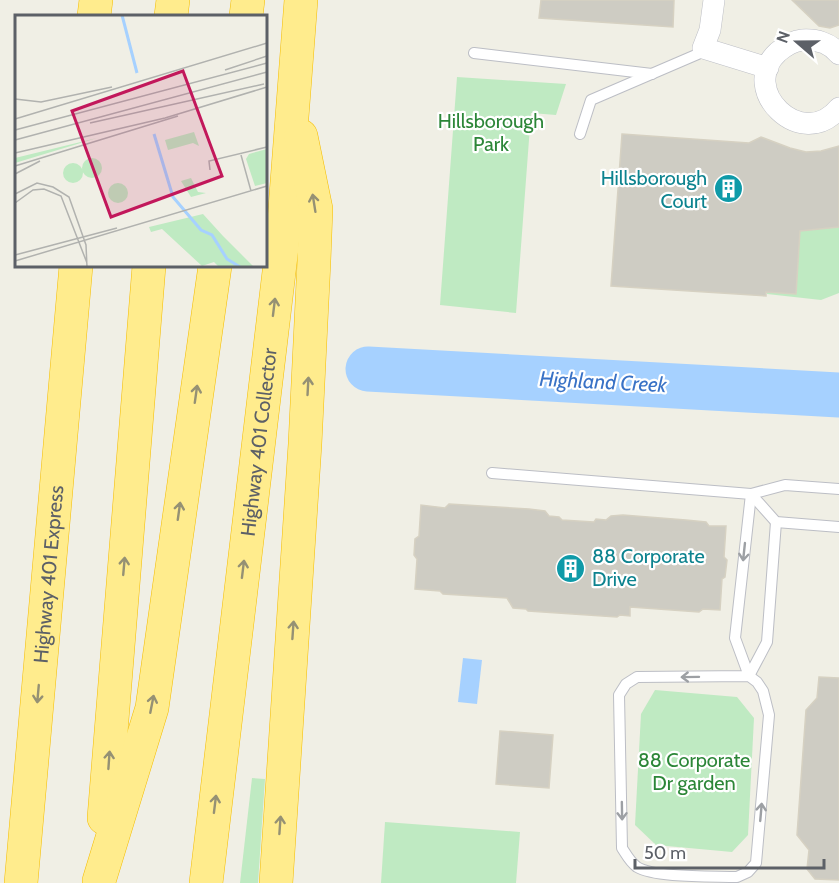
<svg xmlns="http://www.w3.org/2000/svg" width="839" height="883" viewBox="0 0 839 883" font-family="Cabin,sans-serif">
  <style>
    .green { fill: #bfeac2 }
    .water { fill: #a6d1ff }
    .lines { fill: none; stroke-linecap: round; stroke-linejoin: round }
    .river { stroke: #a6d1ff; stroke-width: 45 }
    .building { fill: #ceccc3; stroke: #d6d1c2; stroke-width: 1.5 }
    .service-casing { stroke: #bcbec5; stroke-width: 12 }
    .minor-casing { stroke: #bcbec5; stroke-width: 22 }
    .motorway-casing { stroke: #f5bd00; stroke-width: 34 }
    .service { stroke: #fff; stroke-width: 10 }
    .minor { stroke: #fff; stroke-width: 21 }
    .motorway { stroke: #ffec8d; stroke-width: 33 }
    .oneway { stroke: #959174 }
    .oneway2 { stroke: #9da0a4 }
    .labels { text-anchor: middle; stroke-width: 4.5; stroke-linejoin: round; paint-order: stroke }
    .park-label { font-size: 20px; fill: #2c8638; stroke: #fff }
    .culture-label { font-size: 20px; fill: #0d838f; stroke: #fff; text-anchor: end }
    .street-label { font-size: 20px; fill: #5c6067; stroke: #fff }
    .water-label { font-size: 21px; font-style: italic; fill: #3972c6; stroke: #fff }
    .inset-river { fill: none; stroke: #a6d1ff; stroke-width: 3 }
    .inset-road { fill: none; stroke: #b1b2af; stroke-width: 1.5 }
    .view { fill: #c2185b; fill-opacity: 0.15; stroke: #c2185b; stroke-width: 3 }
    .inset-edge { fill: none; stroke: #5c6067; stroke-width: 3 }
  </style>
  <rect width="100%" height="100%" fill="#f0efe5"/>
  <!-- green -->
  <g class="green">
    <path d="M457 77 566 84 556 115 531 113 516 313 440 305Z"/>
    <path d="M839 216V293L821 300 767 294 772 218Z"/>
    <path d="M655 690 737 697 754 718 748 835 732 852 656 845 635 825 641 714Z"/>
    <path d="M252 778 265 779 258 883H240Z"/>
    <path d="M385 822 520 832 516 883H381Z"/>
  </g>
  <!-- water -->
  <path class="water" d="M463 658 482 660 477 704 458 702Z"/>
  <g class="lines">
    <!-- river -->
    <path class="river" d="M368 369 839 395"/>
  </g>
  <!-- building -->
  <g class="building">
    <path d="M541 0H674L673 27 539 18Z"/>
    <path d="M792 0H839V25L830 28 819 26Z"/>
    <path d="M622 134 749 143 761 137 790 148 806 152 821 151 839 146V227L800 231 796 294 766 292V296L611 286Z"/>
    <path d="M449 504 529 509 545 511 549 516 559 517 562 520 594 522 596 519 606 520 611 516 623 515 686 520 706 522 709 526H726L724 557 727 560 725 577 722 579 720 610 703 609 699 612 630 607V616L620 615 617 617 528 611 526 609 513 608 507 598 443 594 440 591 415 589 417 559 414 555 415 539 419 536 421 505 445 508Z"/>
    <path d="M819 677 839 678V880L815 879 807 869 809 850 797 835 806 710 817 698Z"/>
    <path d="M500 731 553 735 549 788 496 784Z"/>
  </g>
  <g class="lines">
    <defs>
      <g id="service">
        <path d="M474 53 652 74"/>
        <path d="M580 134 591 100 698 54 703 48"/>
        <path d="M492 473 751 494 776 522 839 527"/>
        <path d="M749 676 637 677 626 684 619 695 622 848C626 854 630 862 637 867 655 878 713 876 737 877L748 872 756 863 769 715 763 691 757 682 749 676 735 638 751 494 785 485 839 489"/>
        <path d="M749 676 767 642 776 522"/>
      </g>
      <g id="minor">
        <path d="M714 0 710 30 703 48 768 68"/>
        <path d="M839 54C830 43 816 39 802 40 792 41 785 46 778 52 737 89 802 153 839 108"/>
      </g>
      <g id="motorway">
        <path d="M94 16 96 0"/>
        <path d="M171 16 173 0"/>
        <path d="M246 16 248 0"/>
        <path d="M104 818 149 266"/>
        <path d="M99 881 152 708 215 266"/>
        <path id="s1" d="M21 883 76 266"/>
        <path id="s2" d="M206 883 282 247 301 0"/>
        <path d="M276 883 305 444 314 261 316 209 301 136"/>
      </g>
    </defs>
    <!-- service casing -->
    <use href="#service" class="service-casing"/>
    <!-- minor casing -->
    <use href="#minor" class="minor-casing"/>
    <!-- motorway casing -->
    <use href="#motorway" class="motorway-casing"/>
    <!-- service -->
    <use href="#service" class="service"/>
    <!-- minor -->
    <use href="#minor" class="minor"/>
    <!-- motorway -->
    <use href="#motorway" class="motorway"/>
  </g>
  <!-- one-way arrows -->
  <defs><path id="oneway-shaft" d="M-6 0H5M1.5-3L5.5 0L1.5 3" fill="none" stroke-width="1.6" stroke-linecap="round" stroke-linejoin="round" transform="scale(1.5)"/></defs>
  <g class="oneway">
    <use href="#oneway-shaft" transform="translate(314 203) rotate(-99)"/>
    <use href="#oneway-shaft" transform="translate(274 307) rotate(-83)"/>
    <use href="#oneway-shaft" transform="translate(308 386) rotate(-87)"/>
    <use href="#oneway-shaft" transform="translate(196 394) rotate(-82)"/>
    <use href="#oneway-shaft" transform="translate(179 511) rotate(-82)"/>
    <use href="#oneway-shaft" transform="translate(124 566) rotate(-85)"/>
    <use href="#oneway-shaft" transform="translate(243 569) rotate(-83)"/>
    <use href="#oneway-shaft" transform="translate(293 630) rotate(-86)"/>
    <use href="#oneway-shaft" transform="translate(38 694) rotate(95)"/>
    <use href="#oneway-shaft" transform="translate(152 704) rotate(-79)"/>
    <use href="#oneway-shaft" transform="translate(109 760) rotate(-86)"/>
    <use href="#oneway-shaft" transform="translate(215 804) rotate(-83)"/>
    <use href="#oneway-shaft" transform="translate(280 825) rotate(-86)"/>
  </g>
  <g class="oneway2">
    <use href="#oneway-shaft" transform="translate(744 552) rotate(96)"/>
    <use href="#oneway-shaft" transform="translate(690 677) rotate(179)"/>
    <use href="#oneway-shaft" transform="translate(622 811) rotate(89)"/>
    <use href="#oneway-shaft" transform="translate(761 812) rotate(-85)"/>
  </g>
  <!-- icons -->
  <defs>
    <symbol id="building-disc" viewBox="-11 -11 22 22"><circle r="9.5" fill="#0f9aa8" stroke="#fff"/><path d="M-4-6H4V6H1V3H-1V6H-4ZM-2.5-4.3h1.7v1.8h-1.7ZM.8-4.3h1.7v1.8H.8ZM-2.5-1h1.7V.8h-1.7ZM.8-1h1.7V.8H.8Z" fill="#fff"/></symbol>
  </defs>
  <g fill-rule="evenodd">
    <use href="#building-disc" x="712" y="172" width="33" height="33"/>
    <use href="#building-disc" x="554" y="552" width="33" height="33"/>
  </g>
  <g class="labels">
    <!-- park labels -->
    <g class="park-label">
      <text x="491" y="128">Hillsborough<tspan x="491" dy="23">Park</tspan></text>
      <text x="694" y="767">88 Corporate<tspan x="694" dy="23">Dr garden</tspan></text>
    </g>
    <!-- culture labels -->
    <g class="culture-label">
      <text x="707" y="185">Hillsborough<tspan x="707" dy="23">Court</tspan></text>
      <text x="592" y="563" text-anchor="start">88 Corporate<tspan x="592" dy="23">Drive</tspan></text>
    </g>
    <!-- street labels -->
    <g class="street-label">
      <text dy="7" stroke="none"><textPath href="#s2" startOffset="444">Highway 401 Collector</textPath></text>
      <text dy="7" stroke="none"><textPath href="#s1" startOffset="310">Highway 401 Express</textPath></text>
    </g>
    <!-- water labels -->
    <g class="water-label">
      <text transform="translate(603 382) rotate(3)" y="7">Highland Creek</text>
    </g>
  </g>
  <!-- overview -->
  <g transform="translate(15 15)">
    <rect width="252" height="252" fill="#f0efe5"/>
    <path d="M179 117 184 131 178 128 153 135 150 125ZM82 123 0 148V143ZM252 134V168L240 171 231 144 234 139ZM67 153a10 10 0 1 1 20 0a10 10 0 1 1-20 0ZM48 158a10 10 0 1 1 20 0a10 10 0 1 1-20 0ZM176 163 183 177 191 178 176 182 166 166ZM93 178a10 10 0 1 1 20 0a10 10 0 1 1-20 0ZM188 199 208 221 239 252H204L199 247 187 251 147 214 136 217 134 212Z" fill="#bfeac2"/>
    <path class="inset-river" d="M107 0 122 58M139 119 158 182 186 215 197 220 212 244 225 252"/>
    <path class="inset-road" d="M210 55 252 41M0 84 26 87 97 72M0 104 252 28M75 108 249 69M0 115 252 48M0 125 252 57M0 138 150 103 252 72M226 140 236 176M0 151 163 101M195 155 194 146 252 132M0 159 25 146M0 179 22 168 38 172 54 182 71 230 72 252M0 188 18 175 29 174 46 181 72 248M0 240 102 213M0 246 252 171"/>
    <path class="view" d="M168 56 207 161 96 202 57 96Z"/>
    <rect width="252" height="252" class="inset-edge"/>
  </g>
  <!-- north arrow -->
  <g transform="translate(797 42) rotate(290)" stroke="#ffffff" stroke-width="4.5" paint-order="stroke">
  <path d="M0-4.5L10 22L0 15L-10 22Z" fill="#5c6067"/>
  <text y="-9" font-size="16" font-weight="bold" text-anchor="middle" fill="#5c6067">N</text>
  </g>
  <!-- scale -->
  <path d="M635 859v9h189v-9" fill="none" stroke="#5c6067" stroke-width="3"/>
  <text x="644" y="859" font-size="18" fill="#5c6067" stroke="#ffffff" stroke-width="4.5" paint-order="stroke">50 m</text>
</svg>
